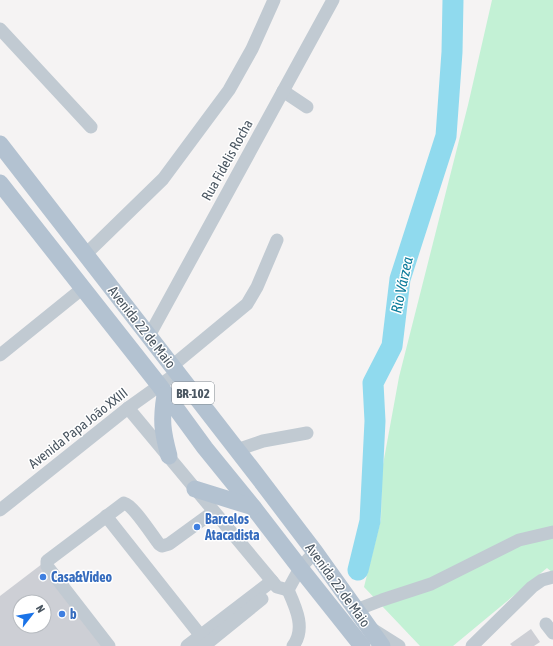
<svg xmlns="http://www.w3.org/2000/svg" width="553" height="646" viewBox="0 0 553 646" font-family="'Asap Condensed',sans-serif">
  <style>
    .green { fill: #c3f1d5 }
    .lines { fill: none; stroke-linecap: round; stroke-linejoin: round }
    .river { stroke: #90daee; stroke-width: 21 }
    .building { fill: #cdcfd5; fill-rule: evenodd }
    .minor { stroke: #c1cad2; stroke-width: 13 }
    .major { stroke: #b3c2d1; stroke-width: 17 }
    .shop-dot { fill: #3f7fe0; stroke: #fff; stroke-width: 1.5 }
    .labels { text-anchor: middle; stroke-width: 3; stroke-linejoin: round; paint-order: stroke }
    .shield { fill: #fff; stroke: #808990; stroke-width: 1 }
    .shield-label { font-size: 13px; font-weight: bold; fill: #4a5661 }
    .street-label { font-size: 14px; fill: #4a5661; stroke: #fff }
    .shop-label { font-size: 14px; font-weight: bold; fill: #366cbe; stroke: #fff; text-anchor: start }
    .water-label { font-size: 15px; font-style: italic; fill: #0c7c9b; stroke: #fff }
  </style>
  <rect width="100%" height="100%" fill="#f5f3f3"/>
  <!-- green -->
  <path class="green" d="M492 0H553V573L547 568 453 646H420L364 587 381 519 382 470 399 377 468 105Z"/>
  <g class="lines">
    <!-- river -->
    <path class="river" d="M358 570 370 521 375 421 373 383 392 346 400 279 446 136 452 52 453 0"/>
  </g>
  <!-- building -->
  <g class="building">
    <path d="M42 564 105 646H0V596ZM20 602H44V626H20Z"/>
    <path d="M531 629 540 642 534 646H512L510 644Z"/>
  </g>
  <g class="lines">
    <!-- minor -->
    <g class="minor">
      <path d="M0 29 91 127"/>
      <path d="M283 91 307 107"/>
      <path d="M86 254 163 179 229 90 252 49 274 0"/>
      <path d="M149 336 333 0"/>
      <path d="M0 355 83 288"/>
      <path d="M172 366 247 304 257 287 277 240"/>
      <path d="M128 408 272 581 277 587 288 590"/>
      <path d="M237 450 263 441 307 433"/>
      <path d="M0 510 128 408 177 373"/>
      <path d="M106 516 201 636"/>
      <path d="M288 590C296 608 306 629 293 646"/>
      <path d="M288 590 300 568 315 552"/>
      <path d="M356 610 382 600 431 584 519 540 553 532"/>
      <path d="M546 624 553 633"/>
      <path d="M372 629 399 646"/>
      <path d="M109 646 47 566V561L124 503C133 505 152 535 159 544L162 546 169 544 213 512"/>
      <path d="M187 646 272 581"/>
      <path d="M204 646 262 599"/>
      <path d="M472 646 532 587 542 580 553 577"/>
    </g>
    <!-- major -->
    <g class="major">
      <path d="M0 144 255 473 315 552 382 646"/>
      <path d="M0 183 159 385 205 448 253 507 300 568 362 646"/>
      <path d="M165 395C161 420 162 430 169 456"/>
      <path d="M195 489 253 507"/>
    </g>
  </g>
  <!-- markers -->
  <g class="shop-dot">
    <circle cx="197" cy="527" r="4"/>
    <circle cx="43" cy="577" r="4"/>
    <circle cx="62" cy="614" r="4"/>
  </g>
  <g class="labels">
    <!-- shield labels -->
    <rect class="shield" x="172" y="382" width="42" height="22" rx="3"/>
    <g class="shield-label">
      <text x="193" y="398">BR-102</text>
    </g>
    <!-- street labels -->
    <g class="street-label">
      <text transform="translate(227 160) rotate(-61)" y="5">Rua Fidelis Rocha</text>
      <text transform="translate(142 327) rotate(52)" y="5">Avenida 22 de Maio</text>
      <text transform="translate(78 428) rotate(-38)" y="5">Avenida Papa João XXIII</text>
      <text transform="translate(338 585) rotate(54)" y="5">Avenida 22 de Maio</text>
    </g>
    <!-- shop labels -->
    <g class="shop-label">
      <text x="205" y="524">Barcelos<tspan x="205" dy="16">Atacadista</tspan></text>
      <text x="51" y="582">Casa&amp;Video</text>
      <text x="70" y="619">b</text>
    </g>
    <!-- water labels -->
    <g class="water-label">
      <text transform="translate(402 285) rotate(-78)" y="5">Rio Várzea</text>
    </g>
  </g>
  <!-- north arrow -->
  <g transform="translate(32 614) rotate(59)"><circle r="19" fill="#ffffff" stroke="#b7bbc0"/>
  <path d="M0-3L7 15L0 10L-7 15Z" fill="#1a73e8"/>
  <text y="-6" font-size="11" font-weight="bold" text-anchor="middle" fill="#4a5661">N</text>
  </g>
</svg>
